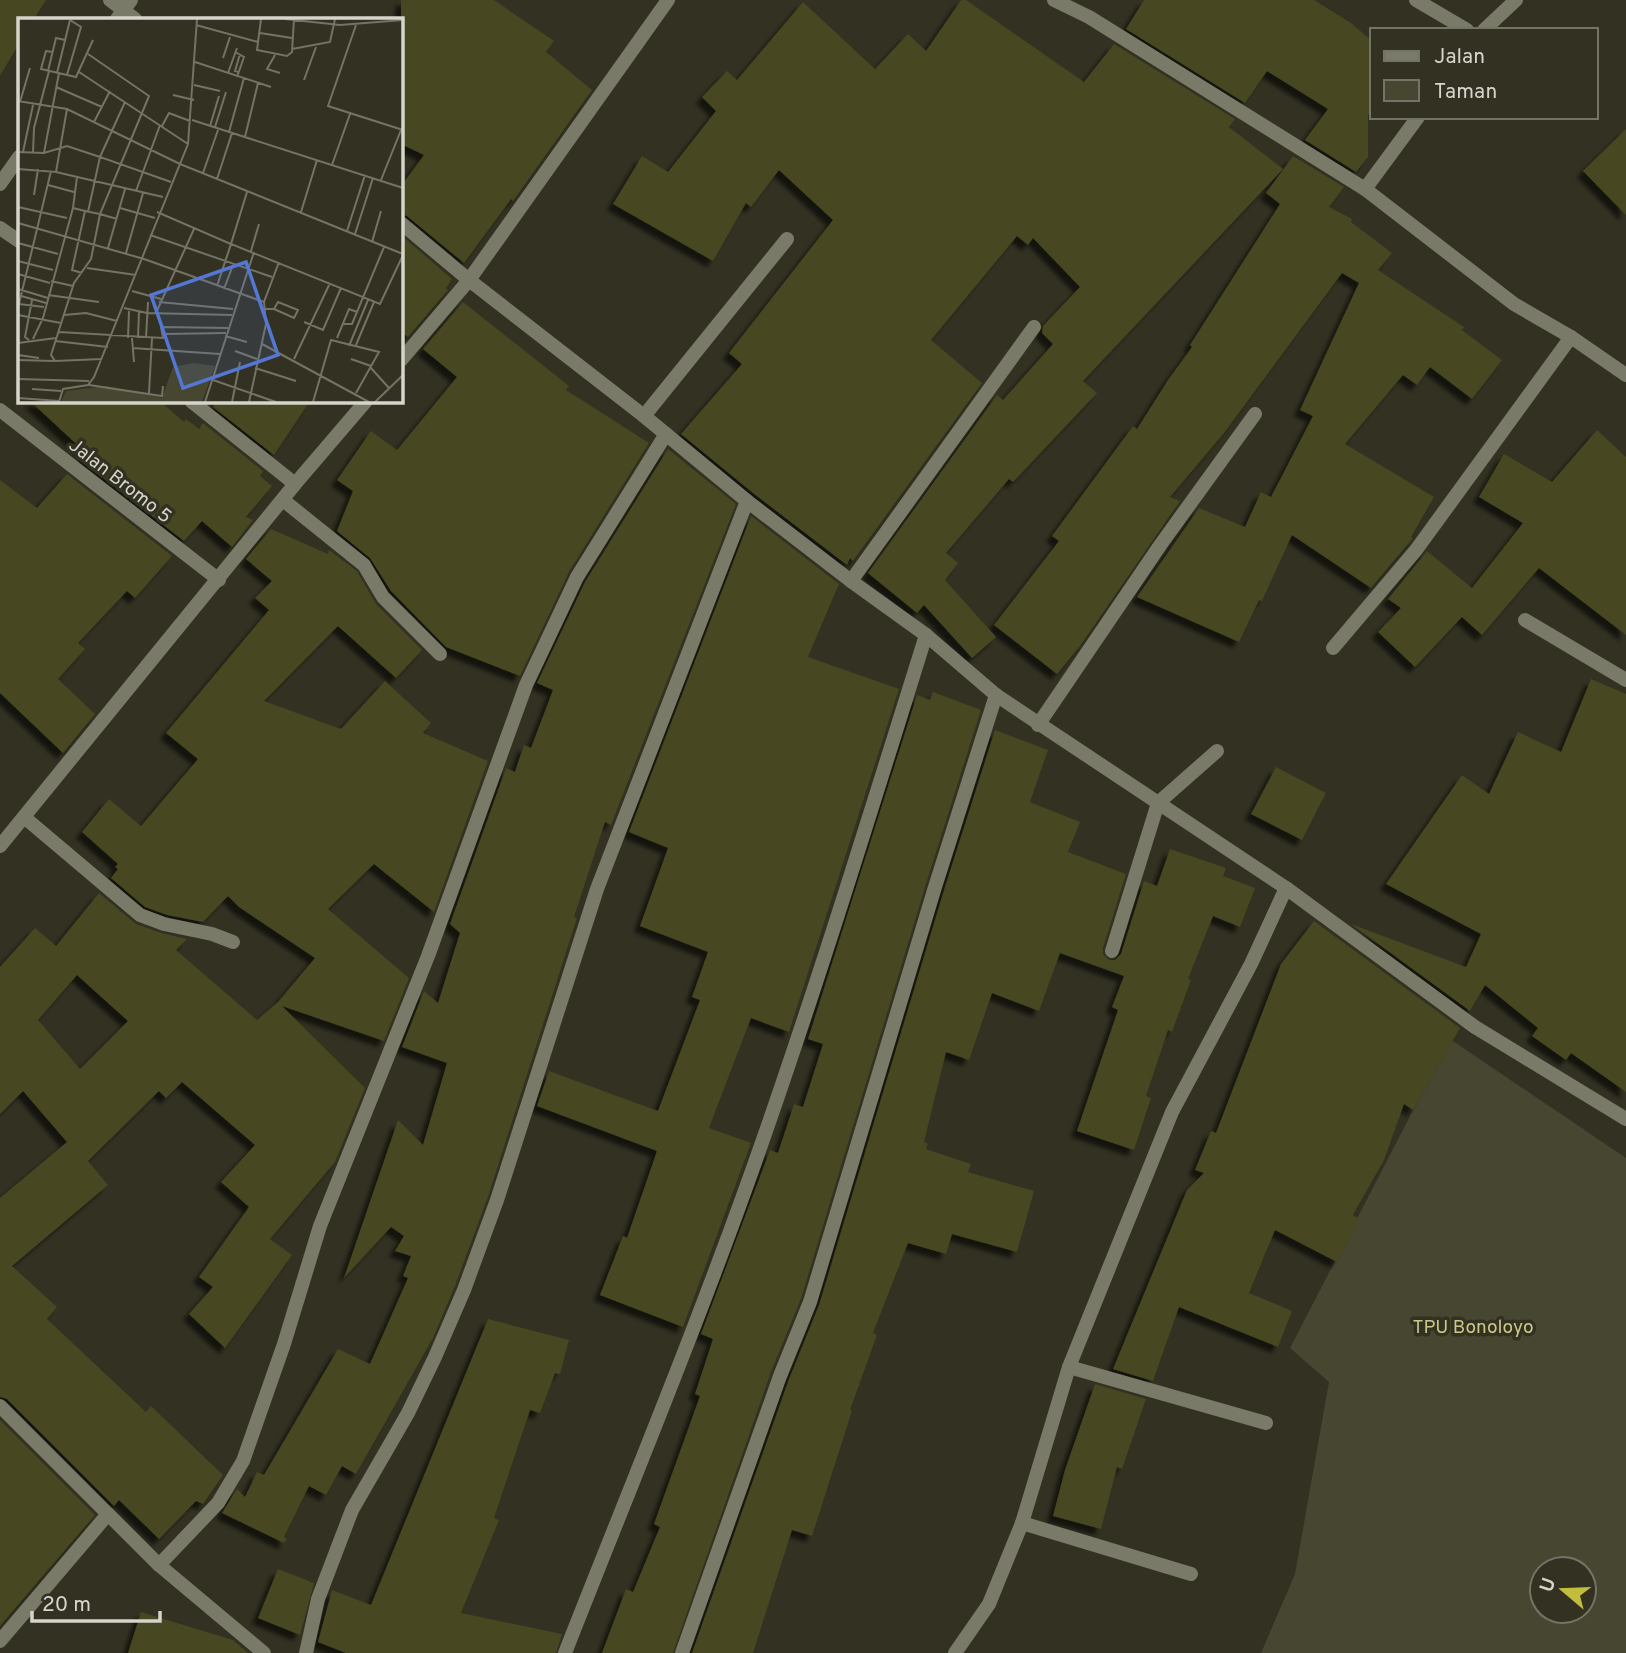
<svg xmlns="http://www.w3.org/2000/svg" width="1626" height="1653" viewBox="0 0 1626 1653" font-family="Overpass,sans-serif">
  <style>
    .green { fill: #474731; fill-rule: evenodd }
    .building { fill: #474620; fill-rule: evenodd; filter: url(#shadow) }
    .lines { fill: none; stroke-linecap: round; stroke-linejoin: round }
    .minor { stroke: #7a7a69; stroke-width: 14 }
    .labels { text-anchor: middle; stroke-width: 7; stroke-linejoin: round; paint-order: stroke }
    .street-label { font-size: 19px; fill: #d5d5cc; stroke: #323122 }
    .park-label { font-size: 19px; fill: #cbc987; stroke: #323122 }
    .inset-road { fill: none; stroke: #737366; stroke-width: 2 }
    .view { fill: #5476d4; fill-opacity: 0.15; stroke: #5476d4; stroke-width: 3.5 }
    .inset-edge { fill: none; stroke: #d5d5cc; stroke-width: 3.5 }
  </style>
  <defs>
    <filter id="shadow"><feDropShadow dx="-6" dy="6" stdDeviation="2" flood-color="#0009"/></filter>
  </defs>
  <rect width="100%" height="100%" fill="#323122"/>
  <!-- green -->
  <path class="green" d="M1450 1039 1626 1158V1653H1261L1295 1574 1329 1382 1290 1348ZM1542 1569H1584V1611H1542Z"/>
  <!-- building -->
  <g class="building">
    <path d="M0 0H46L34 19H19V44L0 76Z"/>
    <path d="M401 0H494L554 41 546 52 592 90 513 201 511 199 464 263 407 216 401 214V186L424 155 401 144Z"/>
    <path d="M961 0H966L1084 82 1114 44 1235 119 1229 127 1283 169 1083 381 1097 393 1013 482 1009 479 946 553 958 563 945 580 996 637 972 658 924 605 917 613 868 573 997 395 1003 400 1053 344 1042 333 1043 326 1080 287 1033 238 1028 245 1017 236 931 340 982 383 853 561 850 558 847 565 753 493 681 434 742 364 729 353 833 220 779 170 751 207 746 203 713 261 613 204 642 156 668 172 716 111 702 97 727 71 737 80 803 2 875 69 908 34 926 51Z"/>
    <path d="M1144 0H1314L1351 23 1372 41V117L1368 114V157L1356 172 1305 140 1328 109 1267 71 1245 103 1126 29Z"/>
    <path d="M1626 129V215L1583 171Z"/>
    <path d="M1293 156 1344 187 1329 207 1352 219 1351 222 1392 253 1378 270 1464 327 1462 330 1502 360 1472 399 1430 367 1417 385 1403 375 1345 444 1434 497 1411 537 1413 538 1371 588 1292 535 1262 601 1259 600 1239 642 1137 597 1199 508 1245 527 1261 492 1271 497 1313 416 1300 410 1359 283 1342 273 1224 433 1170 497 1180 501 1080 646 1057 674 994 625 1059 541 1052 536 1133 426 1137 429 1168 380 1192 347 1190 345 1280 204 1266 193Z"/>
    <path d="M401 235 452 279 446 288 448 290 408 337 401 332Z"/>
    <path d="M463 302 569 386 566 390 649 443 569 572 520 676 446 647 391 591 370 558 337 531 353 491 337 480 371 431 397 450 457 377 423 349Z"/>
    <path d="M30 401H160L184 422 186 419 199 429 203 423 263 471 260 476 272 486 246 517 253 520 232 547 202 521 184 541 80 460 86 453Z"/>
    <path d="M217 401H310L274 455 213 407Z"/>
    <path d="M1597 430 1626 457V635L1539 568 1482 635 1462 617 1415 667 1378 632 1401 608 1388 599 1427 551 1472 588 1523 523 1479 497 1504 454 1552 482Z"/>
    <path d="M668 449 736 504 611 825 605 822 574 917 577 918 488 1197 455 1286 433 1338 356 1474 342 1466 326 1495 309 1486 284 1537 287 1539 284 1543 222 1513 237 1489 245 1497 257 1472 264 1475 338 1349 370 1364 408 1278 403 1276 411 1256 395 1251 404 1236 391 1227 344 1278 398 1120 423 1145 447 1063 402 1047 424 991 438 1003 460 933 450 924 506 768 515 772 524 745 531 748 553 690 537 683 585 582Z"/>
    <path d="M67 474 172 556 135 598 127 591 78 643 85 649 58 679 95 714 63 753 0 693V480L37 508Z"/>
    <path d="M751 516 839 584 808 657 899 689 789 1032 751 1018 709 1128 751 1143 683 1327 600 1295 623 1236 627 1238 657 1151 537 1106 549 1071 658 1111 700 1000 692 997 708 952 640 926 668 848 629 832Z"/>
    <path d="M271 529 328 554 329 550 357 571 376 604 422 650 396 678 338 626 264 701 341 729 385 681 431 723 423 733 488 761 434 912 374 864 328 909 409 978 384 1041 282 1006 365 1088 335 1162 270 1239 292 1255 225 1348 189 1314 213 1287 199 1277 249 1207 221 1182 255 1145 182 1082 166 1098 159 1091 88 1161 108 1185 12 1266 57 1307 47 1319 146 1412 151 1406 223 1475 203 1504 196 1501 159 1539 119 1500 114 1506 7 1399 0 1397V1198L67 1142 23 1091 0 1114V967L35 928 56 946 99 893 136 924 161 933 187 939 176 950 257 1020 278 1002 315 958 239 907 228 896 203 922 167 915 145 907 111 878 118 869 115 867 118 864 82 832 109 799 141 826 198 759 166 733 269 610 255 598 272 581 246 559ZM77 975 128 1021 80 1069 38 1020Z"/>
    <path d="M1591 679 1626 694V1092L1571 1053 1566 1060 1532 1036 1538 1028 1485 985 1470 1011 1351 924 1466 967 1481 934 1386 884 1462 775 1489 794 1518 732 1561 752Z"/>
    <path d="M933 692 981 710 926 884 801 1299 771 1372 673 1653H602L626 1589 633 1592 660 1527 654 1524 700 1396 695 1394 713 1339 701 1334 770 1150 778 1153 794 1104 803 1107 823 1044 808 1039 917 695 930 700Z"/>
    <path d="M995 730 1048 750 1030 802 1080 822 1068 852 1126 874 1103 948V954L1109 960H1115L1121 954 1144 881 1157 886 1170 849 1226 868 1223 876 1255 888 1240 927 1213 916 1188 979 1191 980 1172 1032 1168 1030 1146 1096 1151 1098 1134 1150 1077 1131 1118 1010 1112 1007 1124 976 1060 953 1039 1011 992 993 969 1060 946 1052 924 1142 928 1144 926 1149 971 1164 968 1172 1034 1191 1017 1252 952 1234 946 1254 908 1243 873 1333 877 1335 850 1410 852 1411 812 1536 792 1530 753 1653H692L789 1379 819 1305 944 890Z"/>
    <path d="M1276 767 1326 793 1302 840 1251 814Z"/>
    <path d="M1314 921 1460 1028 1413 1110 1404 1104 1384 1160 1353 1215 1359 1219 1337 1262 1275 1230 1249 1293 1292 1311 1278 1347 1179 1307 1153 1381 1113 1369 1187 1190 1204 1173 1195 1170 1211 1131 1216 1133 1281 964Z"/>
    <path d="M488 1319 569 1340 560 1374 555 1373 540 1413 530 1410 494 1518 499 1520 461 1613 562 1634 556 1653H346L318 1642 332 1590 371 1605Z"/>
    <path d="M1095 1384 1146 1399 1122 1469 1117 1467 1101 1529 1053 1516 1065 1470Z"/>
    <path d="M0 1420 95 1515 0 1626Z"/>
    <path d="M278 1569 314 1583 300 1635 258 1618Z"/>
    <path d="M141 1612 233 1640 248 1653H128Z"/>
  </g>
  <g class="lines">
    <!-- minor -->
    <g class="minor">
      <path d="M110 0 135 19"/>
      <path d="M1054 0 1089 17 1365 189 1514 304 1571 337 1626 375"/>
      <path d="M1416 0 1467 30"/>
      <path d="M117 19 131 0"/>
      <path d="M1484 30 1516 0"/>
      <path d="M0 184 19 157"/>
      <path d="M1365 189 1418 117"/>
      <path d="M401 223 469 280 644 416 747 501 851 581 926 635 996 695 1286 888 1475 1027 1626 1119"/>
      <path d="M0 228 19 241"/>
      <path d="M401 360 469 280 668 0"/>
      <path d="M191 401 295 484"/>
      <path d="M0 410 219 580"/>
      <path d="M644 416 787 239"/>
      <path d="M283 500 364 565 383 597 440 654"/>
      <path d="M851 581 1034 327"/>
      <path d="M1525 620 1626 680"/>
      <path d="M1333 648 1416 550 1571 337"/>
      <path d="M1038 725 1161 544 1255 414"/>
      <path d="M24 817 140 915 164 924 212 934 233 942"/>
      <path d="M0 846 295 484 366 401"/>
      <path d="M1112 951 1158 803 1217 751"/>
      <path d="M1069 1367 1266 1423"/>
      <path d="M0 1406 159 1565 264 1653"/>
      <path d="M1022 1523 1191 1574"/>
      <path d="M159 1565 218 1503 243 1461 284 1344 320 1226 428 956 526 685 577 577 666 434"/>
      <path d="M0 1641 108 1514"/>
      <path d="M306 1653 318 1599 352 1510 408 1413 435 1357 464 1290 497 1200 597 889 747 501"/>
      <path d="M565 1653C633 1480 705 1307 766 1131 823 967 874 801 926 635"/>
      <path d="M682 1653 780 1376 810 1302 935 887 996 695"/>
      <path d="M955 1653 989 1604 1022 1523 1069 1367 1172 1112 1251 964 1286 888"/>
    </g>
  </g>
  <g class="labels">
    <!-- street labels -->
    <g class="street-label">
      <text transform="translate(121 480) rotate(38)" y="7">Jalan Bromo 5</text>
    </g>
    <!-- park labels -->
    <g class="park-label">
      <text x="1473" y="1333">TPU Bonoloyo</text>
    </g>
  </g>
  <!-- overview -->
  <g transform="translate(18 18)">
    <rect width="385" height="385" fill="#323122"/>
    <path d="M176 345 197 348 184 384H43L48 373 89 368 144 380 155 349Z" fill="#474731"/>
    <path class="inset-road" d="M243 1 239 32 269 38 274 34 276 1M267 1 322 7 385 2M178 7 240 24M338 7 310 88 385 112M242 15 274 20M274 31 312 24 317 1M35 34 28 33 23 51 58 59 75 22M217 34 226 39 219 59M70 36 131 78 82 196 99 201M257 37 249 51 262 55M205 40 212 19M177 44 253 69M30 53 38 20 47 22M61 54 170 126M221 54 217 53 222 36M39 55 52 2M210 55 219 30M49 57 63 9 52 2M286 62 298 29M176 67 202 73M38 69 84 89M155 77 176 82M0 83 49 91 162 146M2 84 12 50M107 84 82 139 153 164M174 102 385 170M76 104 92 73M144 108 151 95 172 103M192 108 201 78M197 109 208 74M211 114 226 60M227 119 240 65M0 134 26 135 49 128 82 139 70 194M5 134 15 87M15 135 16 110 31 53M26 135 41 55M162 146 385 236M314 147 332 96M0 151 38 154 49 91M38 154 145 179M185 155 200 112M199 161 214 115M363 162 383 112M30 167 56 174M118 173 142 107M229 174 213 226 362 286 385 237M16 177 20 151M0 189 49 200M55 190 67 193 54 252 64 255M102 190 137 200M67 193 82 196 73 241 56 265 33 337 37 343 84 341M139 194 213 226 199 268M283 194 299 142M0 205 126 241 246 284M329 213 347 157M337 216 355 160M132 217 254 259M354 224 363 193M0 225 40 236M90 230 107 171M233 233 241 206M108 235 125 175M0 243 35 252M69 250 118 257M0 256 32 265M33 263 55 268M0 271 30 280M206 271 215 247M114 273 143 281M30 277 81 284M3 278 28 285M141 284 215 291M1 286 26 289M0 290 33 153M106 290 129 295 214 297M247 291H256L260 284 280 292 276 300 256 291M138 295 176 211M0 297 43 305M46 297 68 295 99 303M286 304 305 312 323 270M324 306H334L366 229M41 314 145 320 143 309 210 310M147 316 208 315M207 318 229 324M110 320 111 293M114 320 116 344M120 320 121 294M128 320 130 284M319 320 331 291 339 294M15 321 25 300 55 190 59 159M11 322 7 319 14 282M37 323 90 329M0 325 38 320M244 326 351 384M338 327 356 284M331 328 350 282M114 330 202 336M217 333 239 341M0 337 21 340M276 341 312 265M333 341 353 348M0 342 36 343M352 349 371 370M237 350 278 363M0 361 71 363M195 362 258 384M71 367 144 378 145 368M14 371 43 373M131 375 134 320M0 380 41 383M41 384 45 371 70 367 76 359 170 126 179 1M187 384 236 234M214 384 222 344M231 384 248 306 246 284 261 244M295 384 313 322 361 334 338 375M357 384 385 357"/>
    <path class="view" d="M228 244 260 337 165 370 133 277Z"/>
    <rect width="385" height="385" class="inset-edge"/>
  </g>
  <!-- legend -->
  <rect x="1370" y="28" width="228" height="91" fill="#323122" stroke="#737366" stroke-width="2"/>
  <rect x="1384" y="51" width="35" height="10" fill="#7a7a69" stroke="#737366" stroke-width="2"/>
  <text x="1434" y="63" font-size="21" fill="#d5d5cc">Jalan</text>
  <rect x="1384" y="80" width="35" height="21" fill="#474731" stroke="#737366" stroke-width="2"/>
  <text x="1434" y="98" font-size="21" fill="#d5d5cc">Taman</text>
  <!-- north arrow -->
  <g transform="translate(1563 1590) rotate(289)"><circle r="33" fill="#323122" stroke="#737366" stroke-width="2"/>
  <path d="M0-5L12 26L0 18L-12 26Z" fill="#c3bd3e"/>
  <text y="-10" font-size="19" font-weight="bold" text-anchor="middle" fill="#d5d5cc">U</text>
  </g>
  <!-- scale -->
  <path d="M32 1611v10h128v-10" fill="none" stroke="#d5d5cc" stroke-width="3.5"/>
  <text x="42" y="1611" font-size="21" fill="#d5d5cc" stroke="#323122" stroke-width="5" paint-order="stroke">20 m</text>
</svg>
